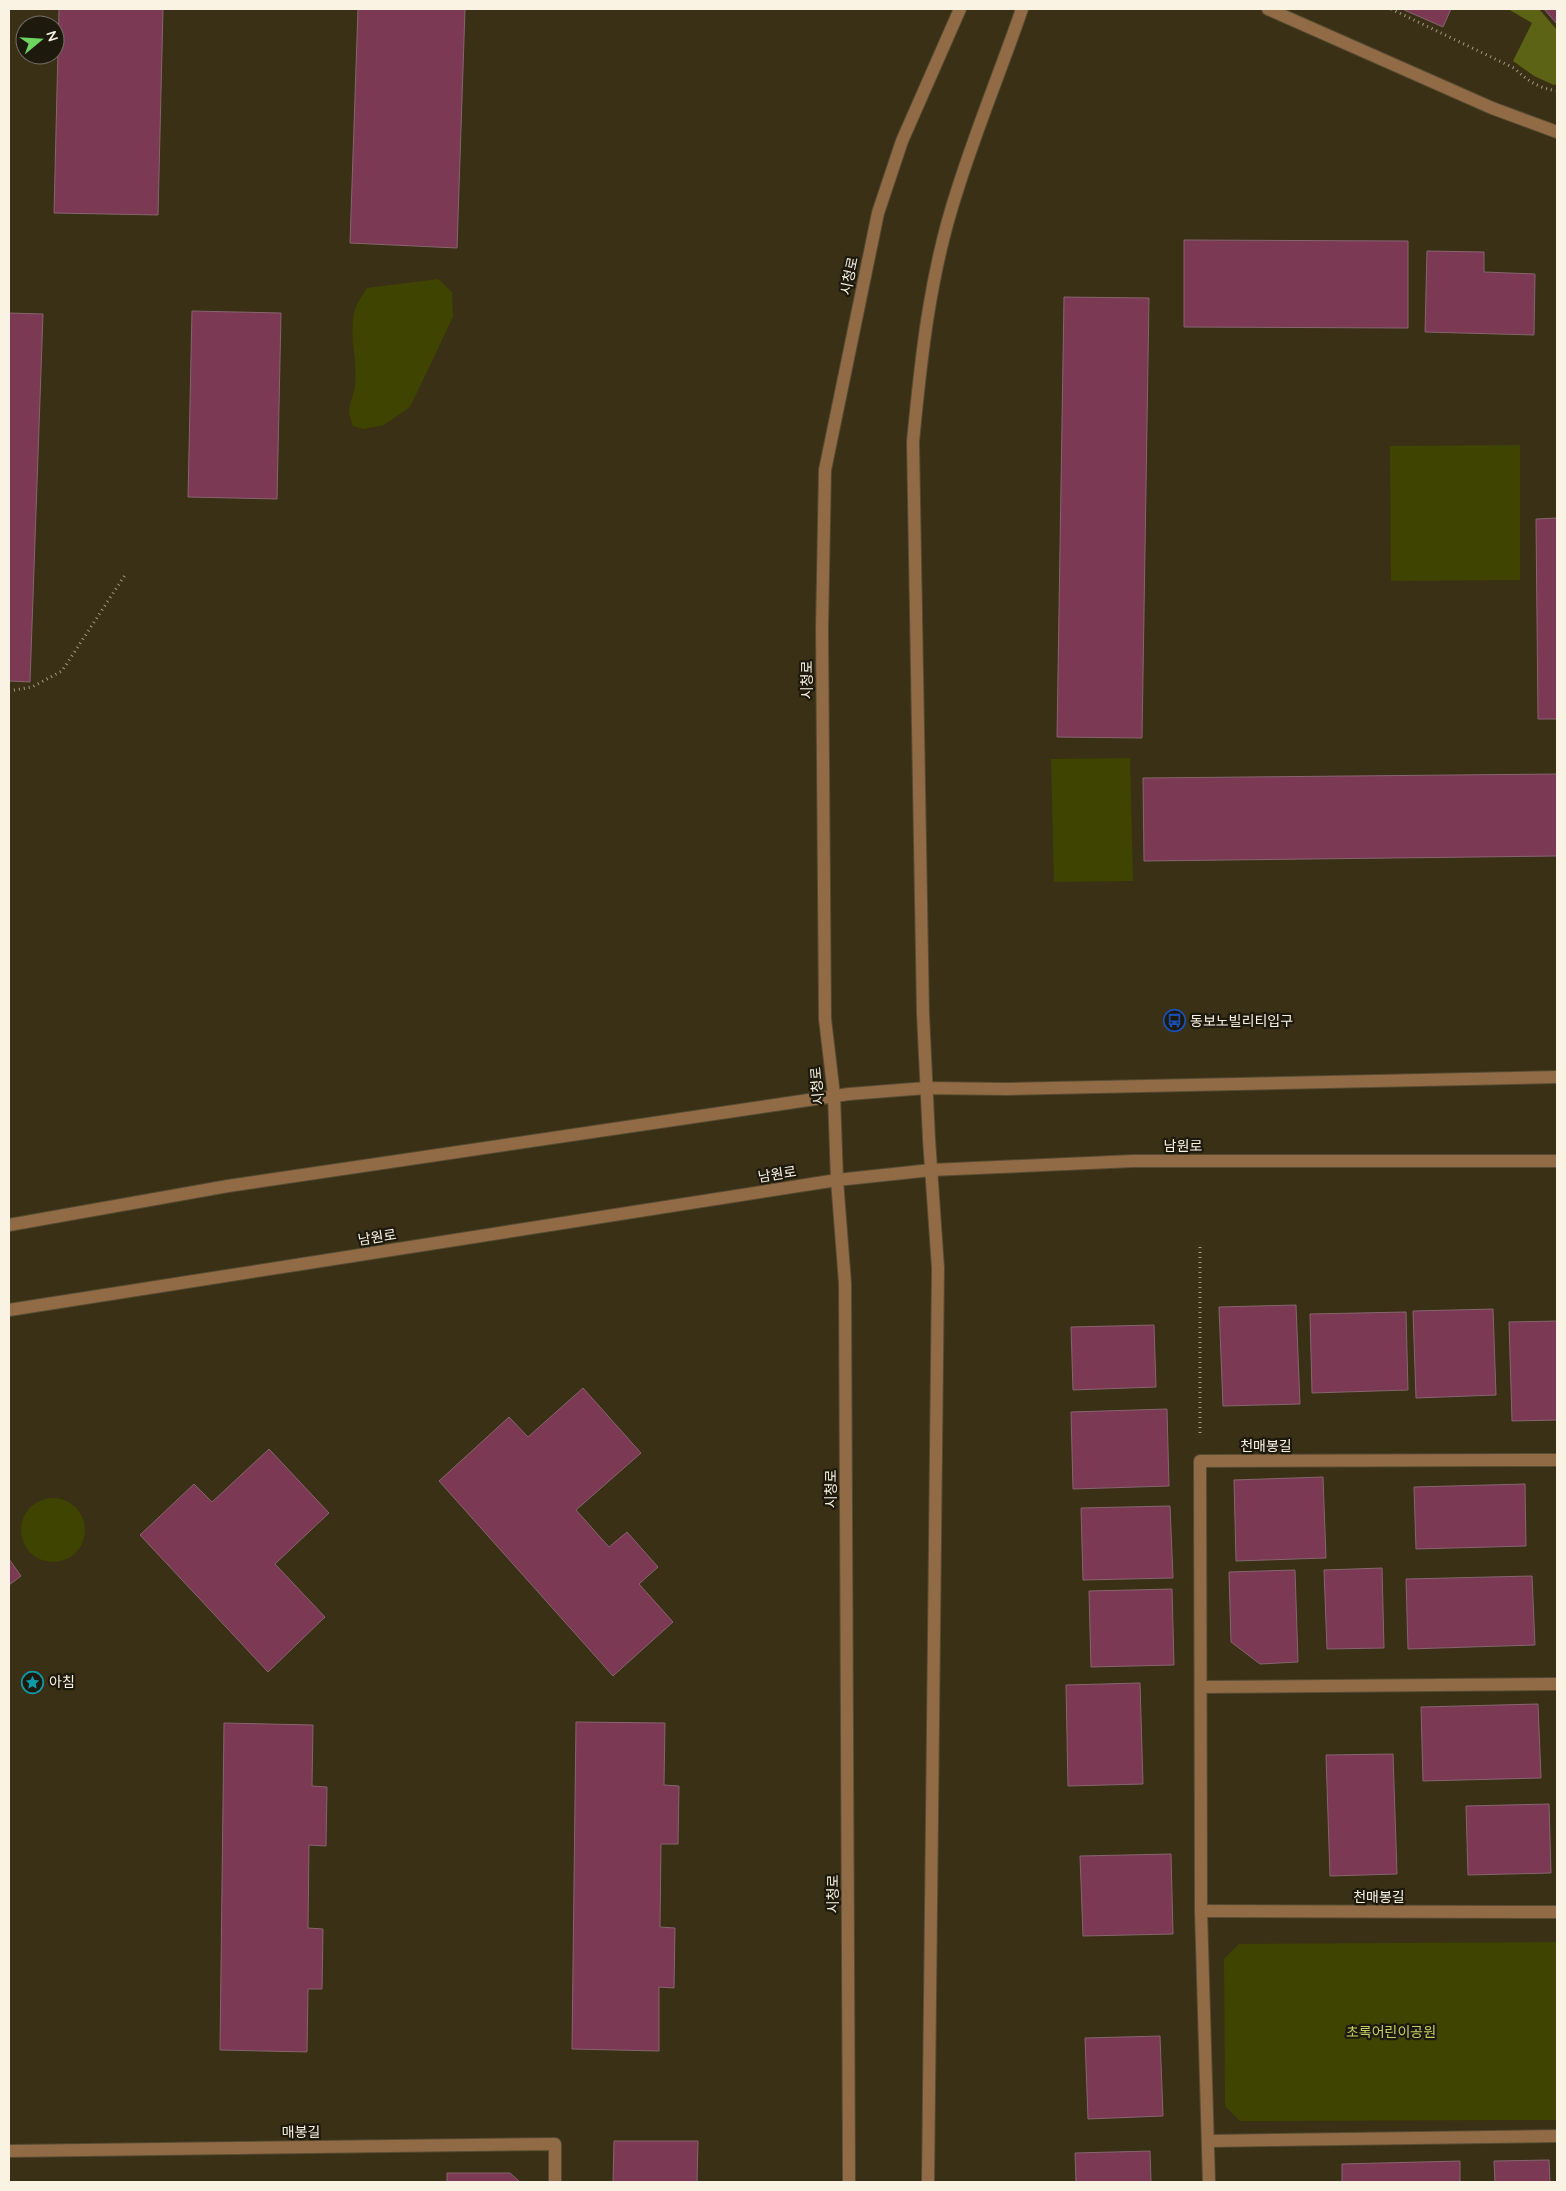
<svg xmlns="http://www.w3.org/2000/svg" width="1566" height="2191" viewBox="0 0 1566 2191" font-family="Quicksand,'Noto Sans KR',sans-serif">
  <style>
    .green { fill: #3f4400 }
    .forest { fill: #5d6314 }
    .building { fill: #7c3954; stroke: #85656f }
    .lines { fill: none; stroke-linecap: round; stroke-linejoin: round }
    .service-casing { stroke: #554b32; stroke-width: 14 }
    .minor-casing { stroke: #554b32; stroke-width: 14 }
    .tertiary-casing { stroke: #554b32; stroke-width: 14 }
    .path { stroke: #a39b86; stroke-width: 3; stroke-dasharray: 1 4; stroke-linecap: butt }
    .service { stroke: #916a46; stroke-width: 12 }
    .minor { stroke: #916a46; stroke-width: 12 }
    .tertiary { stroke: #916a46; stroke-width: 12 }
    .labels { text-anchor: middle; stroke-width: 4.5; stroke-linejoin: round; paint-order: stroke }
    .street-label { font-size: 14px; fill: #faf3e3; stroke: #1d190d }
    .poi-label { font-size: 14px; fill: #faf3e3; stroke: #1d190d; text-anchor: start }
    .park-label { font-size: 14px; fill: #c3ce67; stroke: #1d190d }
  </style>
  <rect width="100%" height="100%" fill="#3a3015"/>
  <!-- green -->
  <g class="green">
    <path d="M438 279 452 292 453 317 410 407 384 425 364 429 353 426C345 404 352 406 355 385 358 360 348 334 355 309 357 302 363 295 367 288Z"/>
    <path d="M1520 445V580L1391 581 1390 446Z"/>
    <path d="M1130 758 1133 881 1054 882 1051 759Z"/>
    <circle cx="53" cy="1530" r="32"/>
    <path d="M1557 1942V2120L1240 2121 1225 2106 1224 1959 1239 1944Z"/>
  </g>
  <!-- forest -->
  <path class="forest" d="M1508 9H1539L1557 30V84L1554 85 1534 76 1513 61 1532 23Z"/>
  <!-- building -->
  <g class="building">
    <path d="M59 9H163L158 215 54 213Z"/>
    <path d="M358 9H465L457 248 350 243Z"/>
    <path d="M1402 9H1451L1443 27Z"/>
    <path d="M1544 9H1557V24Z"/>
    <path d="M1184 240 1408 241V328L1184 327Z"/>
    <path d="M1427 251 1484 252V272L1535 274 1534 335 1425 332Z"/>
    <path d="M1064 297 1149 298 1142 738 1057 737Z"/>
    <path d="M192 311 281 313 277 499 188 497Z"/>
    <path d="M9 313 43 314 30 682 9 681Z"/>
    <path d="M1557 518V719H1538L1536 519Z"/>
    <path d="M1557 774V856L1144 861 1143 778Z"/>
    <path d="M1296 1305 1300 1404 1223 1406 1219 1307Z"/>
    <path d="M1493 1309 1496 1395 1416 1398 1413 1311Z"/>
    <path d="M1406 1312 1408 1390 1312 1393 1310 1314Z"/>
    <path d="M1557 1321V1420L1512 1421 1509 1322Z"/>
    <path d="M1154 1325 1156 1387 1073 1390 1071 1327Z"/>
    <path d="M583 1388 641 1453 576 1510 609 1547 627 1532 658 1567 639 1584 673 1622 613 1676 439 1481 509 1417 528 1437Z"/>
    <path d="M1167 1409 1169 1486 1073 1489 1071 1412Z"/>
    <path d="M269 1449 329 1513 275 1564 325 1617 268 1672 140 1535 194 1484 212 1502Z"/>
    <path d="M1323 1477 1326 1558 1236 1561 1234 1480Z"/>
    <path d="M1525 1484 1526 1546 1416 1549 1414 1487Z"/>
    <path d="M1170 1506 1173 1578 1083 1580 1081 1508Z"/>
    <path d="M9 1559 21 1576 9 1585Z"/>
    <path d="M1382 1568 1384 1648 1327 1649 1324 1570Z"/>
    <path d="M1295 1570 1298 1662 1260 1664 1231 1642 1229 1572Z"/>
    <path d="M1532 1576 1535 1645 1408 1649 1406 1579Z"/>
    <path d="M1172 1589 1174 1665 1091 1667 1089 1591Z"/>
    <path d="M1140 1683 1143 1784 1068 1786 1066 1685Z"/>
    <path d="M1538 1704 1541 1778 1423 1781 1421 1707Z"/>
    <path d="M576 1722 665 1723 664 1785 679 1786 678 1844H661L660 1927 675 1928 674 1988 659 1987V2051L572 2049Z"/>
    <path d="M224 1723 313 1725 312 1786 327 1787 326 1846 309 1845 308 1928 323 1929 322 1989H308L307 2052 220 2050Z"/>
    <path d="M1393 1754 1397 1874 1330 1876 1326 1755Z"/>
    <path d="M1549 1804 1551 1873 1468 1875 1466 1806Z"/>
    <path d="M1171 1854 1173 1934 1083 1936 1080 1856Z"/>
    <path d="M1160 2036 1163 2116 1088 2119 1085 2038Z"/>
    <path d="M614 2141H698L697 2182H613Z"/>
    <path d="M1150 2151 1151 2182H1076L1075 2153Z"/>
    <path d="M1549 2160 1550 2182H1495L1494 2161Z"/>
    <path d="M1460 2161V2182H1342V2164Z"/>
    <path d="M447 2173H510L520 2182H447Z"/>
  </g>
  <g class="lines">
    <defs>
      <path id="service" d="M9 2151 555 2144V2182"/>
      <g id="minor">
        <path d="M1268 9 1492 108 1557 132"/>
        <path d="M1201 1687 1557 1684"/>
        <path d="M1201 1911 1557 1912"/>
        <path d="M1209 2141 1557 2136"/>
        <path d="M1209 2182 1201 1911 1200 1461 1557 1460"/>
      </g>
      <g id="tertiary">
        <path d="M9 1225 228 1186 849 1094 926 1088 1006 1089 1557 1077"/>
        <path d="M9 1310 837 1180 931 1170 1133 1161H1557"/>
        <path d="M849 2182 845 1283 837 1180 834 1095 825 1019 822 629 825 470 878 213 902 141 960 9"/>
        <path d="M928 2182 938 1268 929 1139 923 1014 913 442C921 357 930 273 957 191 976 130 1001 70 1022 9"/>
      </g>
    </defs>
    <!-- service casing -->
    <use href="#service" class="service-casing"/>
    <!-- minor casing -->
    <use href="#minor" class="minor-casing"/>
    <!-- tertiary casing -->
    <use href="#tertiary" class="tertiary-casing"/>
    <!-- path -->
    <g class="path">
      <path d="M1391 9 1514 68C1528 81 1538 88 1557 91"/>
      <path d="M9 691 32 687 62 671 125 575"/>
      <path d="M1200 1433V1247"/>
    </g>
    <!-- service -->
    <use href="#service" class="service"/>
    <!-- minor -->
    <use href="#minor" class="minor"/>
    <!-- tertiary -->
    <use href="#tertiary" class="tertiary"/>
  </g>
  <!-- icons -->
  <defs>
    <symbol id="bus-ring" viewBox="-11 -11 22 22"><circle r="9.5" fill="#1d190d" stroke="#1a4fb4" stroke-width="1.5"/><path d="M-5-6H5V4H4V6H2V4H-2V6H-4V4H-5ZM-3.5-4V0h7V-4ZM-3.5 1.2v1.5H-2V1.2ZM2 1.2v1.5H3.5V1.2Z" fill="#1a4fb4"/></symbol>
    <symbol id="sight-ring" viewBox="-11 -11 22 22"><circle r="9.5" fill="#1d190d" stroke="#0f9aa8" stroke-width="1.5"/><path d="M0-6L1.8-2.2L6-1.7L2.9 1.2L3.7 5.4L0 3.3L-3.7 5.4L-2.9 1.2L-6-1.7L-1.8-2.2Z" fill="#0f9aa8"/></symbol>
  </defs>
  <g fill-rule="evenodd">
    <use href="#bus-ring" x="1162" y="1008" width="25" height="25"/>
    <use href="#sight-ring" x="20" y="1670" width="25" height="25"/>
  </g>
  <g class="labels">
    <!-- street labels -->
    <g class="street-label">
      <text transform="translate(849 276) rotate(-78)" y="5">시청로</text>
      <text transform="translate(807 680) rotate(-90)" y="5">시청로</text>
      <text transform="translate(817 1086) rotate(-95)" y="5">시청로</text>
      <text x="1183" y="1151">남원로</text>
      <text transform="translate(777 1174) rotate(-9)" y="5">남원로</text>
      <text transform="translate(377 1237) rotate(-9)" y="5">남원로</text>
      <text x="1266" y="1451">천매봉길</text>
      <text transform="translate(831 1489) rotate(-90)" y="5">시청로</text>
      <text transform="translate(833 1894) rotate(-90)" y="5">시청로</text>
      <text x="1379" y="1902">천매봉길</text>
      <text transform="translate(301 2132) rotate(-1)" y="5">매봉길</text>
    </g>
    <!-- poi labels -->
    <g class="poi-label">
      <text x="1190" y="1026">동보노빌리티입구</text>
      <text x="49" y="1687">아침</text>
    </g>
    <!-- park labels -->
    <g class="park-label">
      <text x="1391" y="2037">초록어린이공원</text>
    </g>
  </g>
  <!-- border -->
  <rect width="1566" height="2191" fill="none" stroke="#faf3e3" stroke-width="20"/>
  <!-- north arrow -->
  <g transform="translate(40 40) rotate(72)"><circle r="24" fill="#1d190d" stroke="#757063"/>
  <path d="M0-4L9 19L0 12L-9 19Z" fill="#6fd360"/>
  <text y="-8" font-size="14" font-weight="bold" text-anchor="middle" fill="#faf3e3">N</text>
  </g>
</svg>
